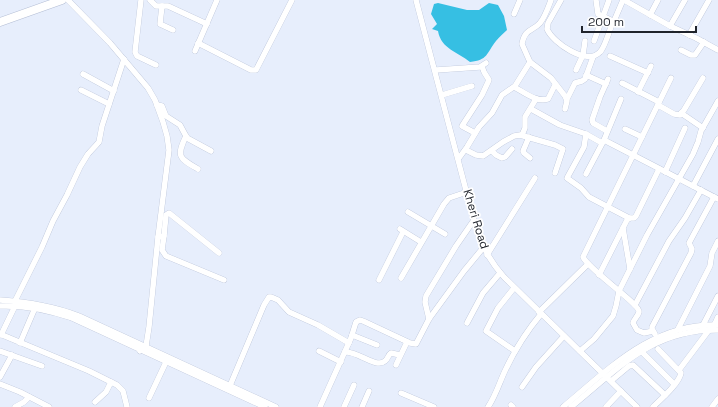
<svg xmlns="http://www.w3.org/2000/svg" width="718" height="407" viewBox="0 0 718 407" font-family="'Space Grotesk',sans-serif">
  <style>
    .water { fill: #36bfe3 }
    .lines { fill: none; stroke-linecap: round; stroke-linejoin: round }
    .minor-casing { stroke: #b3bdd4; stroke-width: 6 }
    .highway-casing { stroke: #b3bdd4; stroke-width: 9 }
    .minor { stroke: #fff; stroke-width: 5.5 }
    .highway { stroke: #fff; stroke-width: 8 }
    .labels { text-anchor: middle; stroke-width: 3.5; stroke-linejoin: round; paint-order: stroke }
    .street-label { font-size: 12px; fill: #1f232b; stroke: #fff }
  </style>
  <rect width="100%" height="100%" fill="#e7eefc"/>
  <!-- water -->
  <path class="water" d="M438 3 467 10H479L489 3 498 5 504 16 507 30C503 34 499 37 496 41 486 54 488 60 470 62 458 52 441 49 438 31L432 29 437 24 431 14 434 4Z"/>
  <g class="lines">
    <defs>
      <g id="minor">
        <path d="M68 0 110 43 148 88 155 100 163 122 167 136 169 150 158 237 149 327 146 346 140 351"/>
        <path d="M141 0 135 52 137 56 156 65"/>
        <path d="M150 0 156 6H168L207 24"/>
        <path d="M416 0 473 217C480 241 487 258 504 277L637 407"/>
        <path d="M551 0C548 8 545 17 540 23 532 32 525 28 522 44L530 62 551 78 565 96 567 101 565 109"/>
        <path d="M561 0 548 23 547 29C553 43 587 66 600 52 605 47 610 29 613 21"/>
        <path d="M596 0 598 14 619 24"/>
        <path d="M624 0 670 26 696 38 718 50"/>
        <path d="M162 6 160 24 173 30"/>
        <path d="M514 14 520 0"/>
        <path d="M650 15 658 0"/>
        <path d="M614 21 623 0"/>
        <path d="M670 26 685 0"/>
        <path d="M689 35 709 0"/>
        <path d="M594 41 609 0"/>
        <path d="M198 43 251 70H256L292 0"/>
        <path d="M681 50 691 55H695L704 42"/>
        <path d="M195 51 217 0"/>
        <path d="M610 56 648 73"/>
        <path d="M436 70 480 67 486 63"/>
        <path d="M576 70 583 55 585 41"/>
        <path d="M83 74 114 91"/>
        <path d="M586 75 606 84"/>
        <path d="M622 83 659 102"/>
        <path d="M514 87C524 92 537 103 548 99L555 85"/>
        <path d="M81 90 109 104"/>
        <path d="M638 92 651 66"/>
        <path d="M442 95 472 86"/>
        <path d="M567 99 575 83 582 81 585 79 593 57"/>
        <path d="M157 105 162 106 166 116 180 125 187 138 211 151"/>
        <path d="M658 105 674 114 680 115 684 110 703 78"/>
        <path d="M531 109 560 125 586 134 602 143"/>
        <path d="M681 113 703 128"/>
        <path d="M625 129 642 137"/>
        <path d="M607 131 593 123 592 120 600 97 608 79"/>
        <path d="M475 133 462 126 482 95 489 80 484 72 482 66"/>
        <path d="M586 134 584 147 567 178 581 188 589 197 629 218"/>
        <path d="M522 135 525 128V117L536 99"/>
        <path d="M186 136C176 157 179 158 198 169"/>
        <path d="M529 137 523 151 524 153 530 158"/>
        <path d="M604 140 718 199"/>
        <path d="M466 150 476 155 483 156 503 142 514 136 520 135 555 145 563 149 555 173"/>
        <path d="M492 151 496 155 502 158 505 157 512 149"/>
        <path d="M459 158 467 147 479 127 492 113 502 95 515 86 530 62"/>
        <path d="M665 172 685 128"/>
        <path d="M586 174 604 140 621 99"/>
        <path d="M693 186 718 139"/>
        <path d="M408 212 445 234"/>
        <path d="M623 228 630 269"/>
        <path d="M400 229 421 242"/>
        <path d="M164 236 162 250 166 256 224 280"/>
        <path d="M158 237 164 236 166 215 169 213 219 253"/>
        <path d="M487 255 535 178"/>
        <path d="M599 275 627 220 630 218H634L636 216 659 169"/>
        <path d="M401 278 444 204 449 198 467 192"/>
        <path d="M379 280 403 232"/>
        <path d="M514 288 498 308 486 331 515 351"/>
        <path d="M0 300C28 302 53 306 79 316L276 407"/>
        <path d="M15 301 42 247 53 221 67 195 80 167 88 154 99 142 102 126 124 59"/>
        <path d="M635 305 669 241 685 218 701 190"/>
        <path d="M0 306C25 305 49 310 72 318L265 407"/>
        <path d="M539 312 588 264"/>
        <path d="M429 319 425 302 426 296 456 246 474 220"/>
        <path d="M467 323 483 293 500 273"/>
        <path d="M703 325 718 296"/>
        <path d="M713 328 718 317"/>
        <path d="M678 329 710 266 712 253 718 241"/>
        <path d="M653 331 644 333 637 330 633 323C634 319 638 316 639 312 640 304 589 270 583 257L671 78"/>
        <path d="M0 334 89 371 117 385 123 391 127 407"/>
        <path d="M655 334 652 329V327L691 253 692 249 689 243 714 197"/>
        <path d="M1 335 15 306"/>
        <path d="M352 335 377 345"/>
        <path d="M20 343 35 308"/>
        <path d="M0 351 42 366"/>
        <path d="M319 351 341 362"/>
        <path d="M580 351 594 339 613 316 616 306 619 291 647 235 693 154 698 142 701 131 718 101"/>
        <path d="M641 351 674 384"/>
        <path d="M345 352C358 351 376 369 385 361 388 359 388 355 391 353L400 355"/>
        <path d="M396 365 407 342"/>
        <path d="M679 370 709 330"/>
        <path d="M0 377 12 355"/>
        <path d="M611 381 629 366 633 365 665 395"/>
        <path d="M0 384 20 392 49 407"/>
        <path d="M522 387 536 367 564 336"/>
        <path d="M229 388 264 305 269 297H271L278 300 289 312 318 325 349 343"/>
        <path d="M401 393 434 407"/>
        <path d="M149 398 166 362"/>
        <path d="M95 402 106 392 111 382"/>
        <path d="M511 405 513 407"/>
        <path d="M15 407 24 402 29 397"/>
        <path d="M320 407 351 338 356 322 360 320 363 321 410 343 416 344 429 319 464 271 483 248"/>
        <path d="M344 407 354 385"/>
        <path d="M362 407 369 391"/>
        <path d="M488 407C495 397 499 384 504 373 514 351 526 332 541 314"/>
        <path d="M563 407C610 368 653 323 718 325"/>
        <path d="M571 407C618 369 652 329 718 330"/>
        <path d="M606 407 621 391"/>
        <path d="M653 407C661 399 679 384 681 373L658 349"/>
        <path d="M712 407 718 399"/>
      </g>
      <path id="highway" d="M0 22 62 0"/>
    </defs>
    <!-- minor casing -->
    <use href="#minor" class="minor-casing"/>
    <!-- highway casing -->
    <use href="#highway" class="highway-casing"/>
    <!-- minor -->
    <use href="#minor" class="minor"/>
    <!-- highway -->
    <use href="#highway" class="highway"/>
  </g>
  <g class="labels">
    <!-- street labels -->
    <g class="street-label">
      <text transform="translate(476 219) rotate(73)" y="4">Kheri Road</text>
    </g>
  </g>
  <!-- scale -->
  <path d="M582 26v6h114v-6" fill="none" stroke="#1f232b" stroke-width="2"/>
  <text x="588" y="26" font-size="12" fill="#1f232b" stroke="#ffffff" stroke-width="3" paint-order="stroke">200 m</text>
</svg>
